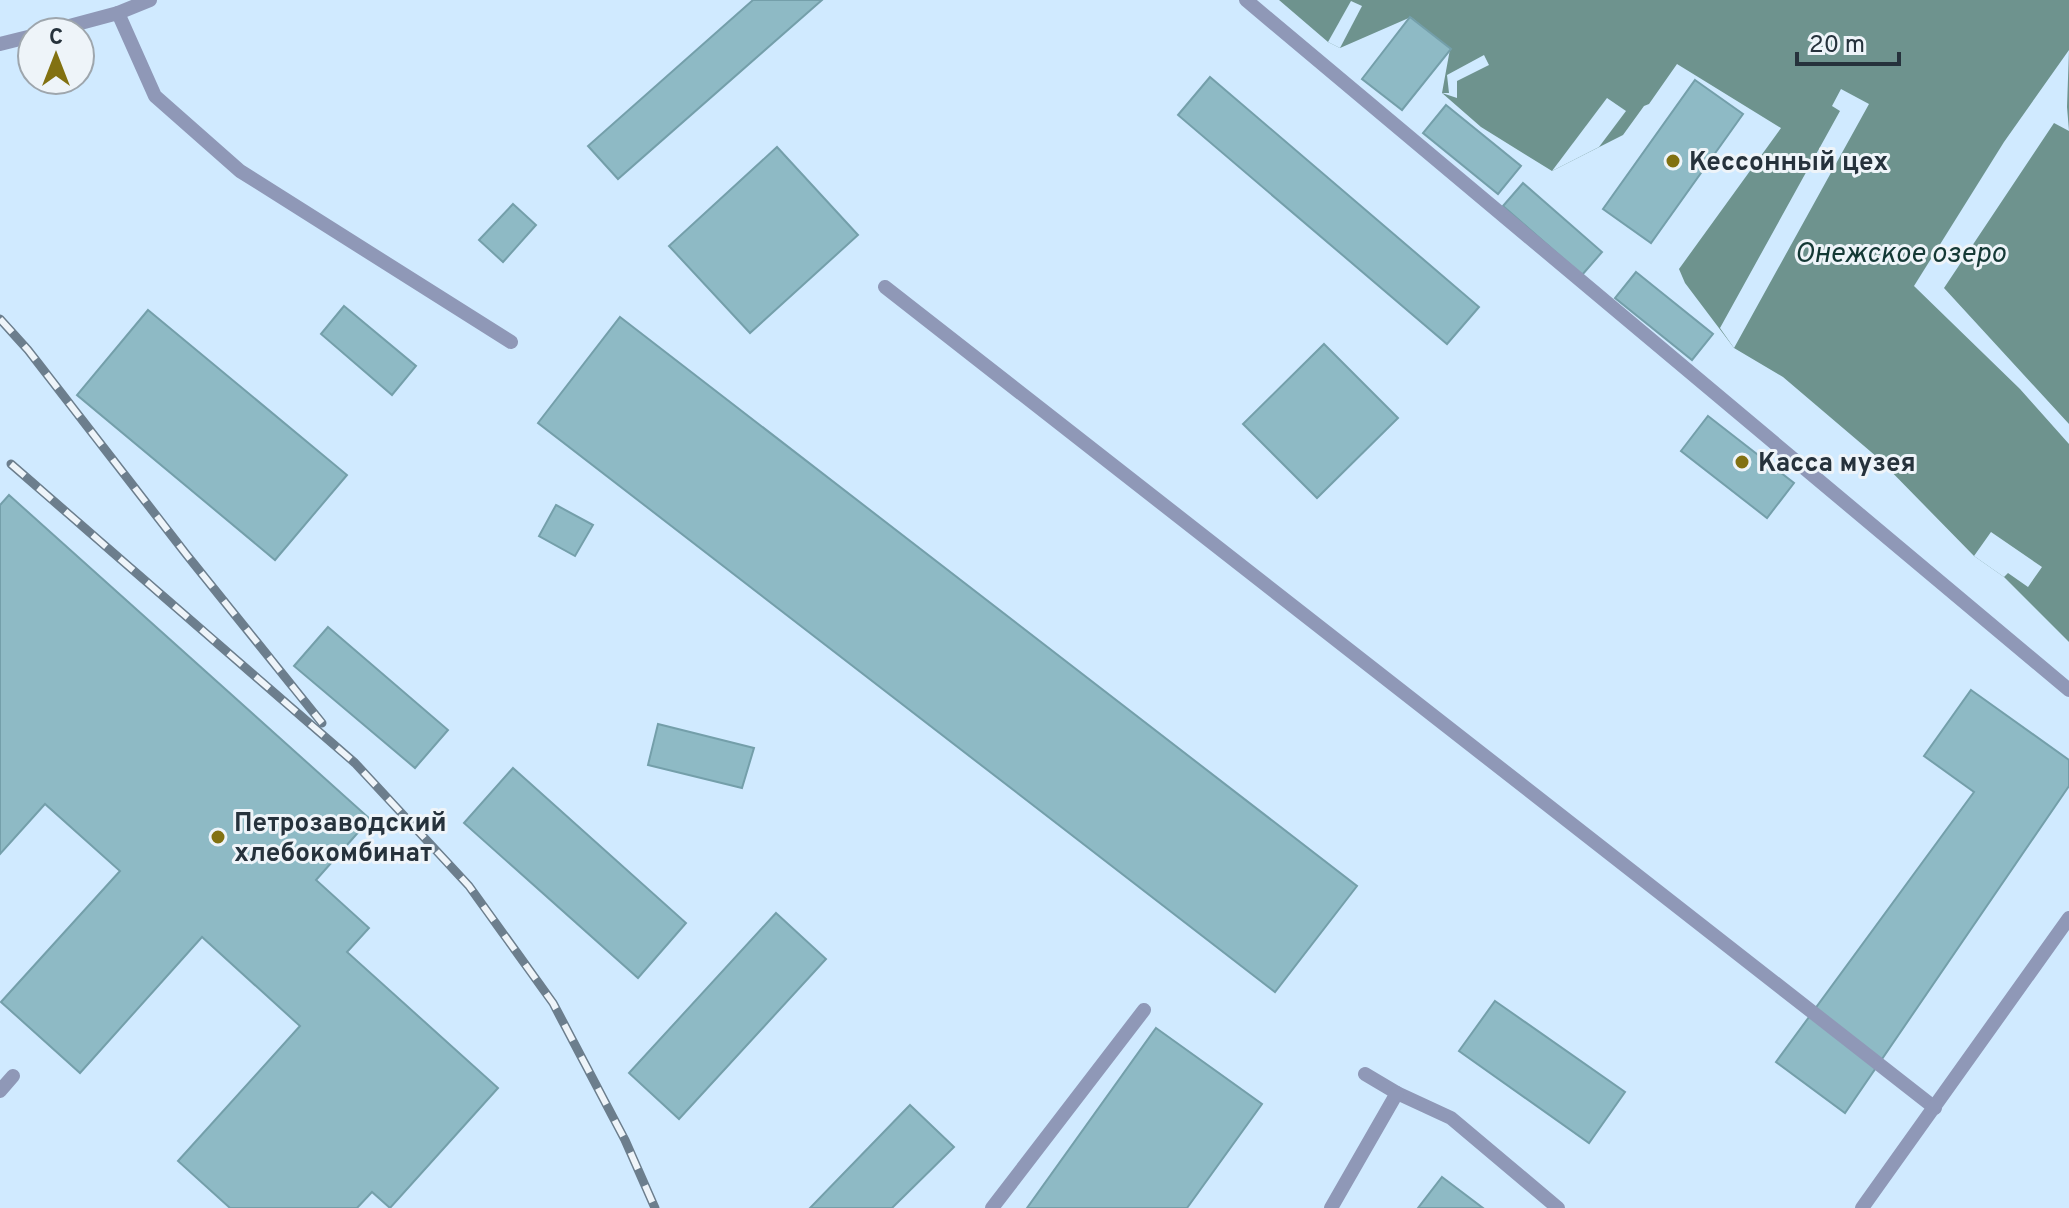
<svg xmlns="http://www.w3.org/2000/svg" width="2069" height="1208" viewBox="0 0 2069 1208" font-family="Overpass,sans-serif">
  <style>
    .water { fill: #6e938e }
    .pier { fill: #d0eaff }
    .building { fill: #8ebac5; stroke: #749faa; stroke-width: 2 }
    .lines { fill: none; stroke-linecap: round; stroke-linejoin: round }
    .lane { stroke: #8f98b7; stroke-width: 14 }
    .rail-casing { stroke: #6c7e8d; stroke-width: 9 }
    .rail { stroke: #eef4f9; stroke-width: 6; stroke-dasharray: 18; stroke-linecap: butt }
    .poi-dot { fill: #827111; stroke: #eef4f9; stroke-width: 3 }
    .labels { text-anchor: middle; stroke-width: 6; stroke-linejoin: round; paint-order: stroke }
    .poi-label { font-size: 26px; font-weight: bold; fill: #26323c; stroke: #eef4f9; text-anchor: start }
    .water-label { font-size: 28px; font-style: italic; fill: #143935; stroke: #eef4f9 }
  </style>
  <rect width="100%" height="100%" fill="#d0eaff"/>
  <!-- water -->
  <path class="water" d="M1279 0H2069V642L2004 577 1974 556 1877 457 1783 377 1734 348 1685 283 1679 269 1781 128 1677 64 1649 104 1644 106 1623 135 1552 171 1481 127 1442 93 1450 49 1411 17 1340 48 1328 42Z"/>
  <!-- pier -->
  <g class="pier">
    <path d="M1351 1 1362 6 1340 48 1328 42Z"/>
    <path d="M2069 50 2067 107 2069 131 2054 123 1944 288 2069 424V444L2020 389 1914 286 2004 142Z"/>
    <path d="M1484 55 1489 65 1457 81V98L1442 93H1449L1447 75Z"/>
    <path d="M1841 89 1869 104 1734 348 1720 328 1840 111 1832 106Z"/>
    <path d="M1607 98 1626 111 1599 147 1552 171Z"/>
    <path d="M1991 532 2042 567 2028 587 2008 573 2004 577 1974 556Z"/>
  </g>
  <!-- building -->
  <g class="building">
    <path d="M753 0H822L618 179 588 146Z"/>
    <path d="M1410 17 1451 49 1402 110 1362 79Z"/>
    <path d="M1210 77 1479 307 1447 344 1178 115Z"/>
    <path d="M1695 80 1743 114 1651 243 1603 209Z"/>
    <path d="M1446 105 1521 166 1498 194 1423 133Z"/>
    <path d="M777 147 858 235 750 333 669 246Z"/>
    <path d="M1523 183 1602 252 1582 275 1503 206Z"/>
    <path d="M513 204 536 225 503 262 479 240Z"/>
    <path d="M1636 272 1713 334 1692 360 1615 298Z"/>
    <path d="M344 306 416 366 392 395 321 334Z"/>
    <path d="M148 310 347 475 275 560 77 395Z"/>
    <path d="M620 317 1357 886 1275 992 538 423Z"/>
    <path d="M1324 344 1398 418 1317 498 1243 424Z"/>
    <path d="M1708 416 1794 483 1767 518 1681 451Z"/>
    <path d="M9 495 370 819 316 880 369 928 347 952 498 1088 390 1208 372 1192 357 1208H230L178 1161 300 1026 202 937 80 1073 1 1002 120 871 45 804 0 854V505Z"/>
    <path d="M556 505 593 525 575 556 539 536Z"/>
    <path d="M328 627 448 730 415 768 294 666Z"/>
    <path d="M1971 690 2069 760V786L1845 1113 1776 1062 1974 792 1924 756Z"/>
    <path d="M658 724 754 748 742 788 648 765Z"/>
    <path d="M513 768 686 923 638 978 464 823Z"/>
    <path d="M776 913 826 959 679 1119 629 1073Z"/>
    <path d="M1495 1001 1625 1092 1589 1143 1459 1051Z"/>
    <path d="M1156 1028 1262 1104 1187 1208H1027Z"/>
    <path d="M910 1105 954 1147 892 1208H810Z"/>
    <path d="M1442 1177 1483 1208H1418Z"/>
  </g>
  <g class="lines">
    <!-- lane -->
    <g class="lane">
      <path d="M1246 0 2069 690"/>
      <path d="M118 13 155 96 240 171 511 342"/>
      <path d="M47 32 118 13 150 0"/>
      <path d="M0 44 32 36"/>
      <path d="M885 287 1935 1108"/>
      <path d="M1365 1074 1397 1093 1451 1118 1558 1208"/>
      <path d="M0 1091 13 1076"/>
      <path d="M992 1208 1144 1010"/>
      <path d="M1331 1208 1397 1093"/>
      <path d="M1862 1208 2069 918"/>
    </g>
    <defs>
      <g id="rail">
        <path d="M0 319 28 350 186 554 322 723"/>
        <path d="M11 464 355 763 469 886 553 1003 625 1140 655 1208"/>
      </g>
    </defs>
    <!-- rail casing -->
    <use href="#rail" class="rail-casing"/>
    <!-- rail -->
    <use href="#rail" class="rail"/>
  </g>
  <!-- markers -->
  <g class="poi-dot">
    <circle cx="1673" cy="161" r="8"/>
    <circle cx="1742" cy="462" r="8"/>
    <circle cx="218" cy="837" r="8"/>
  </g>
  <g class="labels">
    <!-- poi labels -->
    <g class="poi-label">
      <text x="1689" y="170">Кессонный цех</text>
      <text x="1758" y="471">Касса музея</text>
      <text x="234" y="831">Петрозаводский<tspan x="234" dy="30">хлебокомбинат</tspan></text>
    </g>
    <!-- water labels -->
    <g class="water-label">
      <text x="1900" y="262">Онежское озеро</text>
    </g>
  </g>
  <!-- north arrow -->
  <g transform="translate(56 56)"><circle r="38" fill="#eef4f9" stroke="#9ea6ad" stroke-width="2"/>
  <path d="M0-6L14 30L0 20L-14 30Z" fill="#827111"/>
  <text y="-12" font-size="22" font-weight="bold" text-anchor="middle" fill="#26323c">С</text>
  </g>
  <!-- scale -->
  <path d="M1797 52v12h102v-12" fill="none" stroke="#26323c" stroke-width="4"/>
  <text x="1809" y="52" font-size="24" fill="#26323c" stroke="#eef4f9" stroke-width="6" paint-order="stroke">20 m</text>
</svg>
